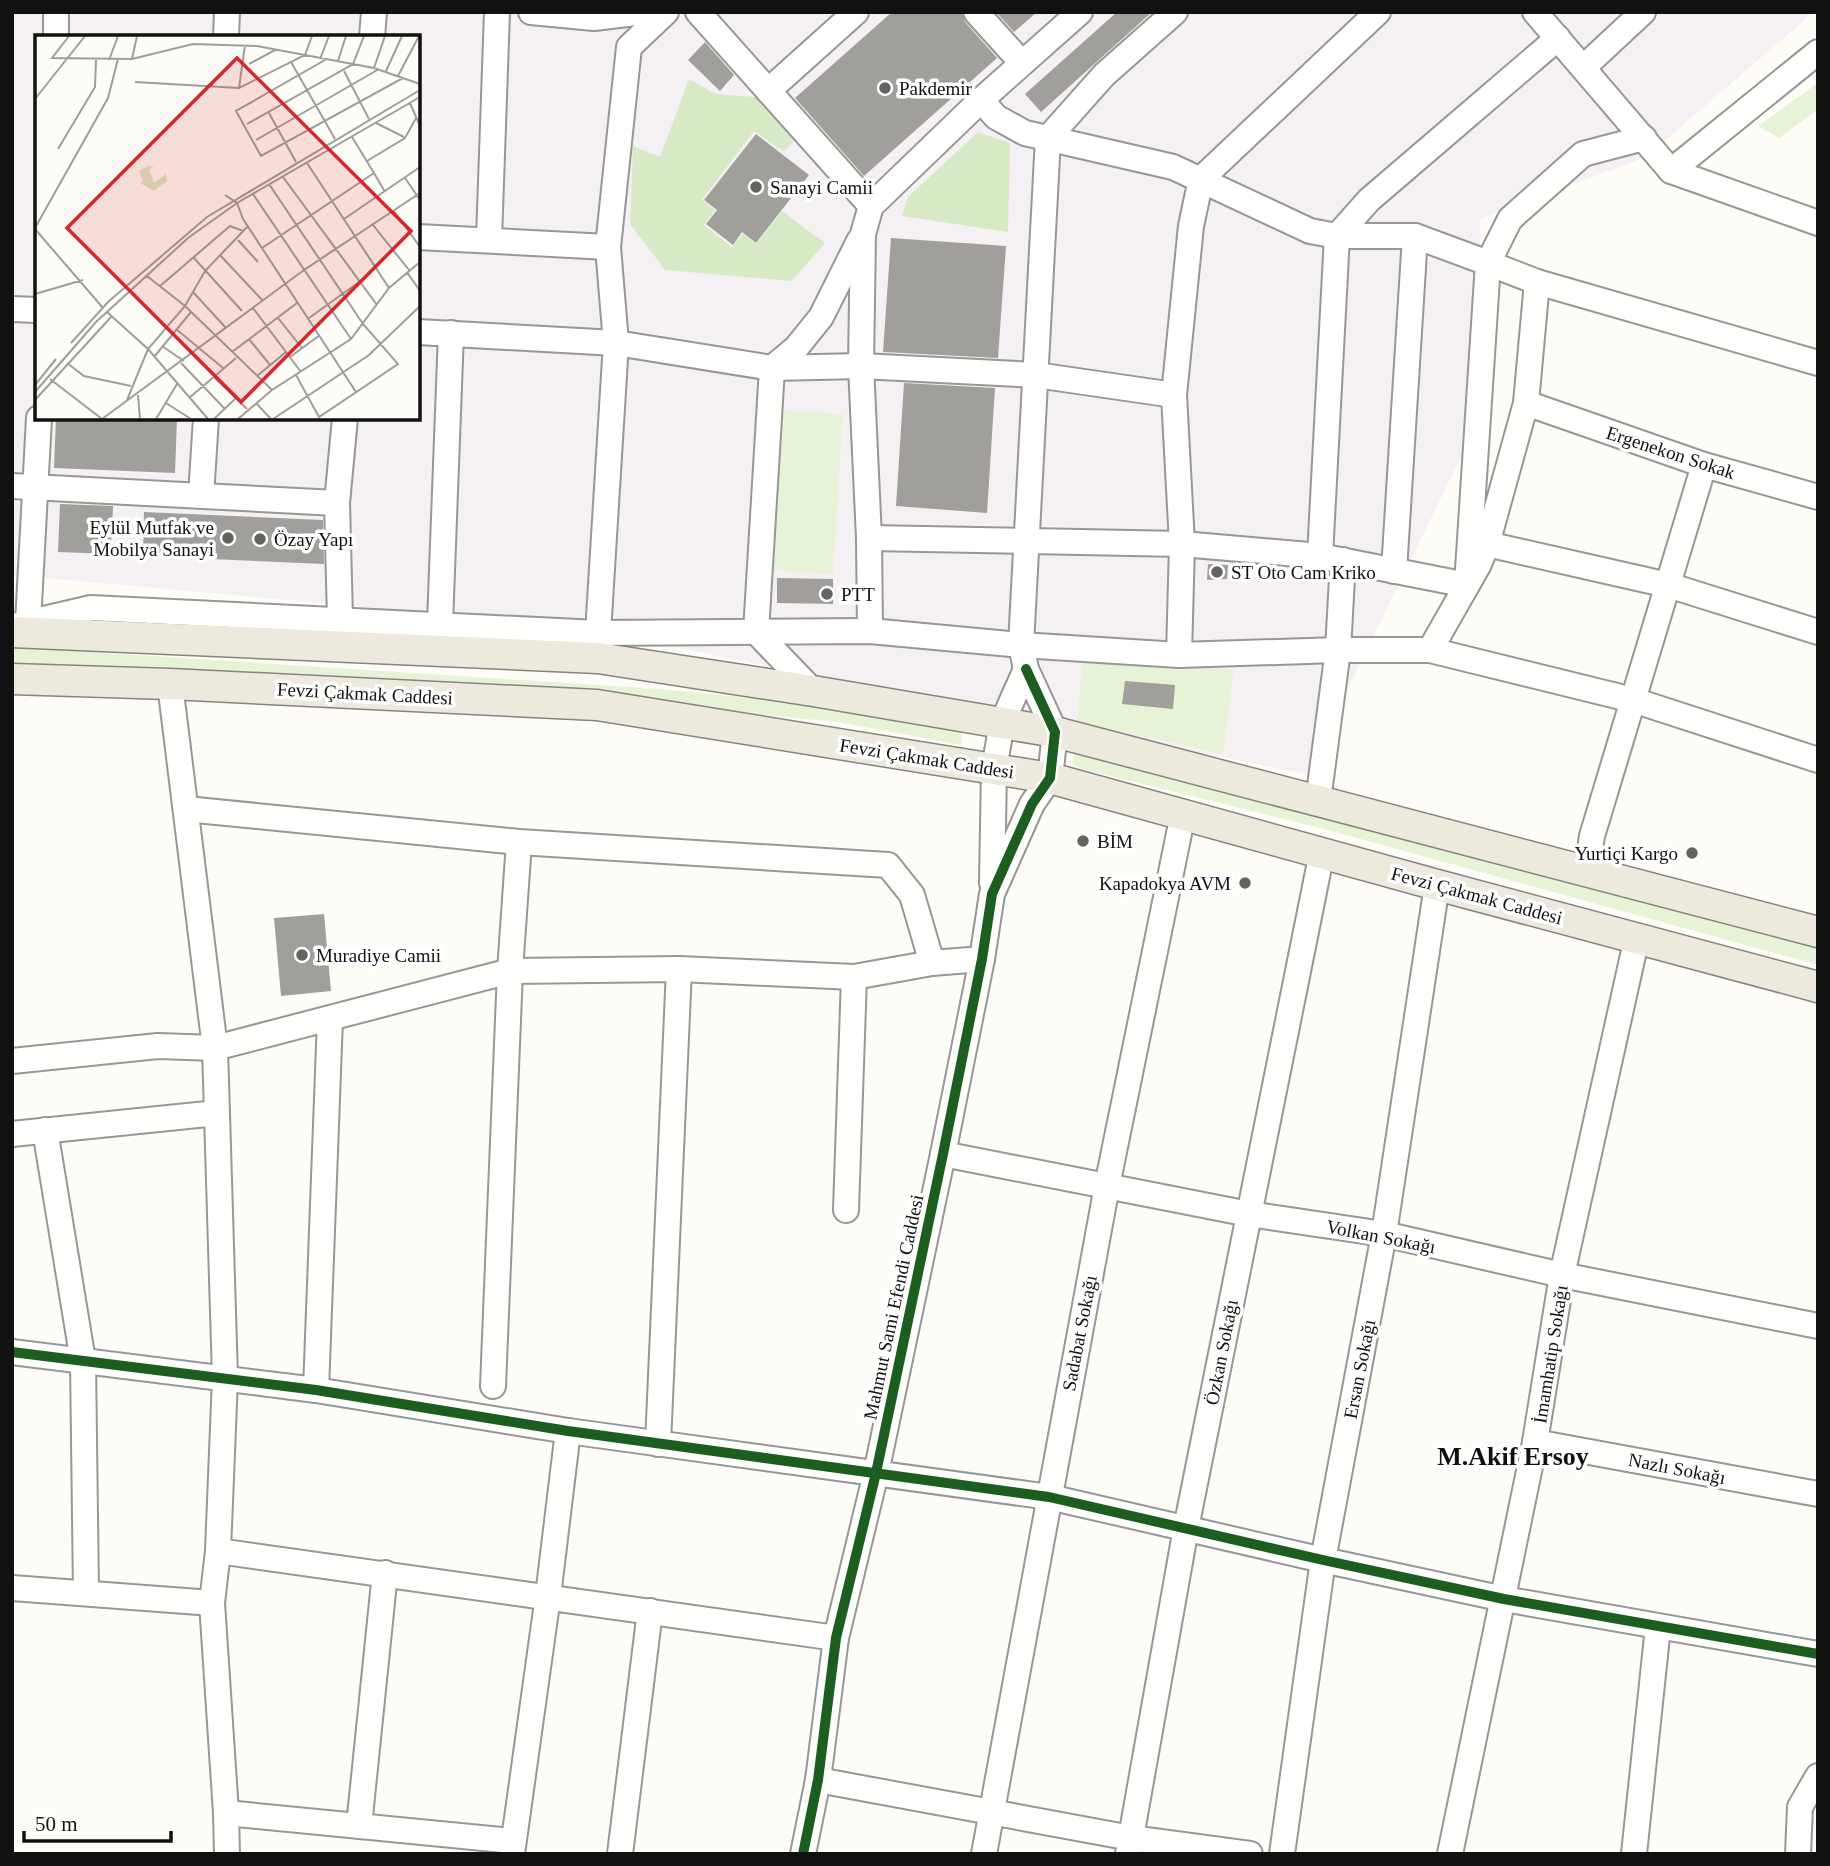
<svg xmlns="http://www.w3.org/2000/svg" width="1830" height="1866" viewBox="0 0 1830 1866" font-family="'Times New Roman',serif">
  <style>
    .industrial { fill: #f5f0f3; fill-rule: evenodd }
    .green { fill: #e7f3d7 }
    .forest { fill: #d8eac5 }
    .building { fill: #a19f9c }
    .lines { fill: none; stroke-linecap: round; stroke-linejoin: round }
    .minor-casing { stroke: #979795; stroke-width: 28 }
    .major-casing { stroke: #858482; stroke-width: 33 }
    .minor { stroke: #fffffe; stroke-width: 24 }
    .major { stroke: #ede9dc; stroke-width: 30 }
    .cycleway-casing { stroke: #fff; stroke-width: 15 }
    .cycleway { stroke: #1b5e20; stroke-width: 10 }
    .poi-dot { fill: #646362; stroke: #fff; stroke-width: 2.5 }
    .labels { text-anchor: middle; stroke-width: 7; stroke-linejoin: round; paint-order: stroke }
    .poi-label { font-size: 19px; fill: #111; stroke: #fff; text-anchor: start }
    .street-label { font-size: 19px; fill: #111; stroke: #fff }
    .district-label { font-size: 26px; font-weight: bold; fill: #111; stroke: #fff }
    .inset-road { fill: none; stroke: #9f9e9b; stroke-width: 2 }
    .view { fill: #d62828; fill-opacity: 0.15; stroke: #d62828; stroke-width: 3.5 }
    .inset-edge { fill: none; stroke: #111; stroke-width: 3.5 }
  </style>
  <rect width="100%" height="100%" fill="#fdfcf7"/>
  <!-- industrial -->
  <path class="industrial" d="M12 12H1814L1646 157 1480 219V418L1306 774 564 625 12 575ZM37 37H418V418H37Z"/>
  <!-- green -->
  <g class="green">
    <path d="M1818 83V109L1779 138 1758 126Z"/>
    <path d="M780 410 843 414 833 574 771 570Z"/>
    <path d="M12 647 659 689 842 707 963 728 961 745 838 722 651 705 12 669Z"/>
    <path d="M1083 661 1234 670 1223 754 1077 721Z"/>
    <path d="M1075 753 1298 808 1818 948V965L1328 830 1079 768 1072 763Z"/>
  </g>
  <!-- forest -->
  <g class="forest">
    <path d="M689 79 716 94 767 98 800 134 784 152 754 131 702 200 715 210 704 225 732 247 743 234 756 244 782 211 825 243 792 281 665 270 630 224 633 146 660 157Z"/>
    <path d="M978 132 1010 143 1008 232 902 216 908 197Z"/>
  </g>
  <!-- building -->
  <g class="building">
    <path d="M892 12H962L965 22 997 58 864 176 795 98Z"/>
    <path d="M996 12H1037L1014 32Z"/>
    <path d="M1117 12H1152L1041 112 1025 94Z"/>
    <path d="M705 42 734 75 720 91 688 60Z"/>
    <path d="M756 134 809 175 756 243 742 232 733 245 706 224 717 210 704 200Z"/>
    <path d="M891 238 1006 246 998 358 883 352Z"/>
    <path d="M904 383 995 388 987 513 896 506Z"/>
    <path d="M56 418H177L175 473 54 468Z"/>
    <path d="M60 504 113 506 111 554 58 552Z"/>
    <path d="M144 512 323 520 324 564 143 556Z"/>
    <path d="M1208 564 1228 565 1227 579 1207 580Z"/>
    <path d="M777 578 833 579V604L777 603Z"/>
    <path d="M1125 681 1175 685 1173 709 1122 704Z"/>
    <path d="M324 914 331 991 281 996 274 918Z"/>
  </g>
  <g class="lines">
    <defs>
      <g id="minor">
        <path d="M531 12 594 18 644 12"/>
        <path d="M698 12 871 206"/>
        <path d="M976 12 1022 63"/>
        <path d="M1535 12 1671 171 1818 223"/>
        <path d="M56 37V12"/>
        <path d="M226 37 227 12"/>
        <path d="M372 37 374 12"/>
        <path d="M1584 67 1643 12"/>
        <path d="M768 91 856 12"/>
        <path d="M981 100 996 117 1025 133 1173 167 1310 231 1337 236H1415L1488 263 1537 282 1818 363"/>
        <path d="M1671 171 1818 52"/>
        <path d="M418 237 608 247"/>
        <path d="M489 239 497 12"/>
        <path d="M12 309 37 310"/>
        <path d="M418 332 616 343 772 368 861 366 1036 375 1174 395"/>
        <path d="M1526 403 1704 465 1818 497"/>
        <path d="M12 486 337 503"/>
        <path d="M201 496 206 418"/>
        <path d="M869 538 1182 544 1320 556 1467 585 1488 263 1510 219 1583 154 1644 138"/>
        <path d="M1487 544 1668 585 1818 632"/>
        <path d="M1320 556 1337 236 1369 200 1558 38"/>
        <path d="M1394 571 1415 236"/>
        <path d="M340 619 337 503 345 418"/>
        <path d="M28 623 39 418"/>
        <path d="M440 624 451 333"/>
        <path d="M14 626 91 608 598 633 870 631 1021 645 1179 655 1338 650H1430L1633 700 1818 760"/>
        <path d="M870 631 869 538 861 366 863 234 871 206 981 100 1080 12"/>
        <path d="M598 633 616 343 608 247 629 47 666 12"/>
        <path d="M1430 650 1479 564 1487 544 1526 403 1537 282"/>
        <path d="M1179 655 1182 544 1174 395 1191 226 1201 179 1378 12"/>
        <path d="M170 684 215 1048 225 1378 218 1551 212 1603 226 1813 227 1854"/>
        <path d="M813 691 756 632 772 368 796 348 821 317 859 241"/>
        <path d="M1318 801 1338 650 1343 560"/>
        <path d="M186 809 519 842 888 865 912 895 932 963"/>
        <path d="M1587 871 1592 836 1704 465"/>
        <path d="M992 883 994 769 1002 723 1026 669"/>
        <path d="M12 1061 158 1046 215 1048 510 971 679 969 854 977 932 963 982 959"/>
        <path d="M45 1130 83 1361 86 1593"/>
        <path d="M12 1134 217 1113"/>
        <path d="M943 1154 1249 1214 1384 1234 1562 1275 1818 1326"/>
        <path d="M846 1210 854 977"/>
        <path d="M12 1352 316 1390 568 1431 1049 1497 1323 1560 1504 1599 1818 1654"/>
        <path d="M493 1386 510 971 519 842"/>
        <path d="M316 1390 330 1019"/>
        <path d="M1535 1442 1818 1494"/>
        <path d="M658 1444 679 969"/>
        <path d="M218 1551 836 1638"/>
        <path d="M12 1588 212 1603"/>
        <path d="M818 1780 1131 1838 1250 1854"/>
        <path d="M226 1813 513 1841"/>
        <path d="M359 1826 385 1573"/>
        <path d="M512 1854 548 1596 568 1431"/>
        <path d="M620 1854 650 1611"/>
        <path d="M803 1854 818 1780 836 1638 876 1473 943 1154 982 959 992 894 1032 804 1050 778 1055 732 1026 669 1021 645 1048 138 1104 75 1175 12"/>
        <path d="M984 1854 1107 1186 1183 814"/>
        <path d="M1128 1854 1186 1528 1322 852"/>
        <path d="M1282 1854 1323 1560 1384 1234 1437 885"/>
        <path d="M1450 1854 1535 1442 1562 1275 1637 937"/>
        <path d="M1634 1854 1658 1627"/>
        <path d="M1798 1854 1800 1807 1818 1776"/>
      </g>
      <g id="major">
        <path d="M12 632 598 658 813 691 1055 732 1818 932"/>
        <path d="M12 679 170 684 597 705 1050 778 1437 885 1818 987"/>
      </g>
    </defs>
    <!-- minor casing -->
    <use href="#minor" class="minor-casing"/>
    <!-- major casing -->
    <use href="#major" class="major-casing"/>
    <!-- minor -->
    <use href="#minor" class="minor"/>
    <!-- major -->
    <use href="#major" class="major"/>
    <defs>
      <g id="cycleway">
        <path d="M12 1352 316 1390 568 1431 1049 1497 1323 1560 1504 1599 1818 1654"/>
        <path d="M803 1854 818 1780 836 1638 876 1473 943 1154 982 959 992 894 1032 804 1050 778 1055 732 1026 669"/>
      </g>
    </defs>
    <!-- cycleway casing -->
    <use href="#cycleway" class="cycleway-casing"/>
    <!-- cycleway -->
    <use href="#cycleway" class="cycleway"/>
  </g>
  <!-- markers -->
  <g class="poi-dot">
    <circle cx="885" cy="88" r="7"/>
    <circle cx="756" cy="187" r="7"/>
    <circle cx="228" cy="538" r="7"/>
    <circle cx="260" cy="539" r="7"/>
    <circle cx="1217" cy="572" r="7"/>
    <circle cx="827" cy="594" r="7"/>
    <circle cx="1083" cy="841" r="7"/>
    <circle cx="1692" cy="853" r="7"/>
    <circle cx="1245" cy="883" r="7"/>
    <circle cx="302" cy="955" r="7"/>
  </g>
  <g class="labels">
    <!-- poi labels -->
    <g class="poi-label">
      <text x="899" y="95">Pakdemir</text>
      <text x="770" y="194">Sanayi Camii</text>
      <text x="214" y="534" text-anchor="end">Eylül Mutfak ve<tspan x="214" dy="22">Mobilya Sanayi</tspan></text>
      <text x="274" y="546">Özay Yapı</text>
      <text x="1231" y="579">ST Oto Cam Kriko</text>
      <text x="841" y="601">PTT</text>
      <text x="1097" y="848">BİM</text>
      <text x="1678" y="860" text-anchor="end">Yurtiçi Kargo</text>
      <text x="1231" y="890" text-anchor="end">Kapadokya AVM</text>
      <text x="316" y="962">Muradiye Camii</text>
    </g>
    <!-- street labels -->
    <g class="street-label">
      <text transform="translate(1671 452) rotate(18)" y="7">Ergenekon Sokak</text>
      <text transform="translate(365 693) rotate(3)" y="7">Fevzi Çakmak Caddesi</text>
      <text transform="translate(927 758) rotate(9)" y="7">Fevzi Çakmak Caddesi</text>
      <text transform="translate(1477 895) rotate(15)" y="7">Fevzi Çakmak Caddesi</text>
      <text transform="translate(1381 1236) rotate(11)" y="7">Volkan Sokağı</text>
      <text transform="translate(893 1307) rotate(-78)" y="7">Mahmut Sami Efendi Caddesi</text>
      <text transform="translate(1079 1333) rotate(-79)" y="7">Sadabat Sokağı</text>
      <text transform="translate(1221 1352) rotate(-79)" y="7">Özkan Sokağı</text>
      <text transform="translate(1550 1354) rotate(-81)" y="7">İmamhatip Sokağı</text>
      <text transform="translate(1359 1369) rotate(-79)" y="7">Ersan Sokağı</text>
      <text transform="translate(1677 1468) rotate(11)" y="7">Nazlı Sokağı</text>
    </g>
    <!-- district labels -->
    <g class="district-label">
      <text x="1513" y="1465">M.Akif Ersoy</text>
    </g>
  </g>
  <!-- overview -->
  <g transform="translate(35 35)">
    <rect width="385" height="385" fill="#fdfcf7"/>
    <path d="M113 131H119L114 135 119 148 131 139 132 146 119 156 105 148 108 146 104 136Z" fill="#d8eac5"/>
    <path class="inset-road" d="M34 1 17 23 97 24 158 9 222 11 339 33 385 49M97 24 102 1M285 24 294 1M74 25 83 1M290 25 201 76 226 121 368 43M303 26 311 1M256 27 300 104M214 29 240 15M339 33 350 1M309 36 334 84M351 36 367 1M363 41 384 1M100 47 204 53 270 20 277 1M204 53 210 10M0 64 50 1M375 68 385 91M234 78 261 127M341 88 369 102M212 89 318 29 329 1M221 105 344 34M23 114 60 52 61 25M332 126 370 103 381 83M272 128 354 253M339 138 350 157M248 142 342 270M370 143 385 165M234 149 328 289 363 329 284 382 261 340M218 159 316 304M190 160 202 168 208 184 321 357M359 176 385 212M309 184 385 132M338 190 374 235M0 193 73 63 83 24M0 194 68 273M203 205 223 227M227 213 339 138 317 102M185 220 228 266M159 223 207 276M372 237 385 256M112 241 150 271 237 355M125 251 195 191 208 196M158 257 191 293M0 259 48 245M218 273 266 337M72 277 113 314 173 384M243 283 267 313M274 283 324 247M141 294 188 333M214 304 235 330M36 308 73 267 172 182 385 55M127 311 149 326M197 317 262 268M119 322 156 277M255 322 285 300M32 328 49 341 96 351M146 328 190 374M222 341 251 317M179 342 212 374M15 344 67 384M0 350 21 324M0 357 61 287 153 203 202 168 385 62M103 360 105 384M154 363 201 323M0 365 77 281M92 365 113 314 150 271 170 236 213 191M131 368 156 384M221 368 236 384M67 384 269 235 385 158M121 384 142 349M179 384 201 363M203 384 237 355 316 304 354 253 385 227M238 384 334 320 385 271"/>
    <path class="view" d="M202 23 376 196 206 367 32 193Z"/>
    <rect width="385" height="385" class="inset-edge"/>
  </g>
  <!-- border -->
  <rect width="1830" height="1866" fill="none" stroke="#111111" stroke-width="28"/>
  <!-- scale -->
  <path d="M24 1831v10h147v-10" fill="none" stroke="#111111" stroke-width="3.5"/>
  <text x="35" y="1831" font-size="21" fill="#111111" stroke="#ffffff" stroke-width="5" paint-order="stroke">50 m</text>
</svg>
